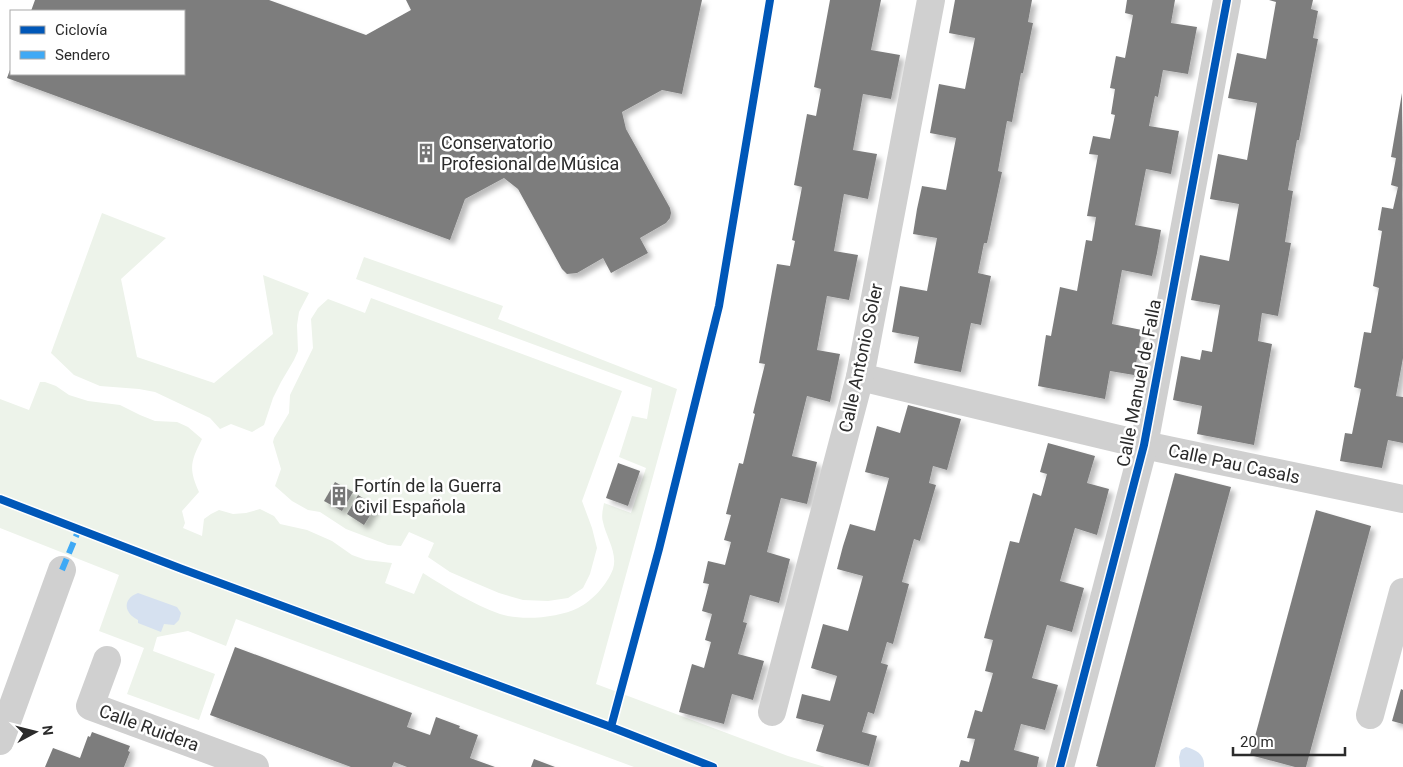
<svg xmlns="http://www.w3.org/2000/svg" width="1403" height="767" viewBox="0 0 1403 767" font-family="Roboto,sans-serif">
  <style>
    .green { fill: #edf3ea }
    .water { fill: #d6e1f0 }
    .building { fill: #7d7d7d; filter: url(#shadow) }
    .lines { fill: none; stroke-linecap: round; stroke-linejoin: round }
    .minor { stroke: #d0d0d0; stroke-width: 28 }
    .quiet { stroke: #3fa9f5; stroke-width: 6; stroke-dasharray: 12 6; stroke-linecap: butt }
    .cycleway-casing { stroke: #fff; stroke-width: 11 }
    .cycleway { stroke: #0057b8; stroke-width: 8 }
    .labels { text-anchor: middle; stroke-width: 5; stroke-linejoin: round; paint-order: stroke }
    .poi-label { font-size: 18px; fill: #2b2b2b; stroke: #fff; text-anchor: start }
    .street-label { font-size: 18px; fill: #2b2b2b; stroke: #fff }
  </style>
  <defs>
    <filter id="shadow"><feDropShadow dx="4.5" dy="4.5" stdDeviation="2.5" flood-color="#0004"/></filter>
  </defs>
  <rect width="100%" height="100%" fill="#fff"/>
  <!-- green -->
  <g class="green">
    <path d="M102 213 166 238 121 279 137 357 214 383 273 334 263 275 309 293 299 312 297 325 298 351 294 360 281 382 273 398 264 425 252 432 231 424 220 429 210 418 155 392 139 389 100 386 74 375 51 353Z"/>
    <path d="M364 257 503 306 498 319 677 389 596 684 788 756 825 767H634L236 619 226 646 188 631 157 637 153 651 215 674 199 720 127 694 144 648 99 631 119 575 0 528V399L29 410 40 382H45L56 386 69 395 88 401 120 405 140 415 155 421 177 422 188 427 202 439C191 461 188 468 199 492L182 511 185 523 183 528 202 536 204 519 211 514 219 510 233 514 246 513 260 509 274 516 280 524 307 530 332 541 352 555 366 560 392 563 385 583 414 594 423 573C447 588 472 604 500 614 521 621 558 618 578 608 592 601 607 585 613 569 618 553 606 537 603 522 601 516 603 509 604 503L631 513 646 468 619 457 632 416 647 419 652 388 356 279Z"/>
    <path d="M371 298 622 391 582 501 592 528 597 548 590 574 583 588 568 598 548 601 523 600 499 593 473 582 450 572 428 557 434 543 409 532 401 546 388 545 346 529 320 512 308 510 292 501 275 486 281 469 273 442 274 438 289 413 290 395 313 348 311 319 318 308 328 299 365 313Z"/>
  </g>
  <!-- water -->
  <g class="water">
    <path d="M138 593 177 607 181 613 179 620 174 625 164 624 161 632 138 623V620C124 613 122 599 138 593Z"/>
    <path d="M1186 747C1197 750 1205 755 1204 767H1180L1179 757 1181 750Z"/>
  </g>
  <!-- building -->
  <g class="building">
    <path d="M35 0H269L366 35 411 10 406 0H702L682 94 662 90 622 112 626 129 670 208 671 213 670 218 666 223 640 238 648 253 611 273 603 258 577 273 567 274 562 269 518 189 504 178 465 199 450 240 7 78 11 67V74H184V11H31Z"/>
    <path d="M830 0H881L871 50 900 55 891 99 863 94 853 150 877 154 868 199 844 194 834 251 858 255 849 300 827 296 817 350 840 354 830 402 807 396 792 456 817 462 807 504 781 498 767 552 790 559 779 603 750 595 743 622 747 623 738 654 764 661 753 700 732 694 724 724 679 712 692 664 704 668 711 642 705 640 712 614 702 611 709 584 703 583 708 561 725 565 731 542 724 540 731 515 726 514 739 463 743 464 755 414 753 413 765 364 759 363 777 264 790 266 795 241 792 240 802 187 794 185 807 114 816 116 821 89 814 87Z"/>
    <path d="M955 0H1032L1028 22 1033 23 1023 73H1021L1012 122 1007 121 998 171 1002 172 987 243H984L978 273 991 276 981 325 971 323 961 372 914 363 919 337 892 332 900 286 927 291 937 238 913 234 917 209 922 186 946 190 956 138 930 133 939 84 965 89 975 38 949 33Z"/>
    <path d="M1127 0H1175L1171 23 1197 27 1188 74 1163 70 1158 97 1155 96 1149 126 1179 131 1171 174 1146 169 1135 225 1161 230 1157 253 1152 276 1122 270 1112 324 1142 330 1134 375 1110 371 1105 399 1038 386 1046 335 1051 336 1060 287 1077 291 1086 240 1092 241 1096 217 1087 216 1098 155 1089 154 1093 136 1110 139 1115 115 1111 114 1115 89 1110 88 1116 56 1125 58 1133 15 1125 13Z"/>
    <path d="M1269 0H1313L1311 9 1318 11 1313 38 1318 39 1299 140H1297L1288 190 1293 191 1285 242 1291 243 1278 316 1262 313 1258 341 1272 344 1254 445 1197 434 1202 406 1173 400 1181 356 1200 360 1202 350 1212 352 1220 305 1191 300 1200 255 1229 261 1239 204 1210 199 1218 154 1247 160 1257 103 1228 98 1237 53 1266 59 1276 2Z"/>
    <path d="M1402 93 1403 358 1396 396 1403 397V443L1388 440 1382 468 1340 461 1345 433 1352 434 1361 389 1354 387 1359 360 1364 332 1371 333 1379 288 1373 286 1382 231 1378 230 1382 207 1393 209 1398 187 1391 185 1396 158 1391 157Z"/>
    <path d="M908 405 961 419 947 470 933 466 929 483 936 485 920 541 914 539 902 582 909 584 893 644 887 642 881 663 888 665 874 714 868 712 862 732 877 736 869 766 816 751 824 725 796 718 802 694 830 701 837 676 811 668 823 624 848 631 863 576 837 569 843 546 850 524 875 531 889 478 865 472 877 426 900 433Z"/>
    <path d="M1048 443 1095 456 1087 483 1109 489 1097 535 1075 528 1060 581 1084 588 1072 632 1047 625 1039 653 1032 678 1058 685 1045 730 1021 724 1014 750 1039 757 1037 767H959L961 760 969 762 975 739 967 738 975 710 982 712 993 673 985 671 993 640 984 638 1010 541 1019 543 1033 493 1041 496 1047 474 1040 472Z"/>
    <path d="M618 463 640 471 628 506 606 498Z"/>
    <path d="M1175 473 1231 487 1155 767H1099L1096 766Z"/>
    <path d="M335 482 353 492 342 511 324 501Z"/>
    <path d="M358 495 376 506 364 525 347 514Z"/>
    <path d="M1316 510 1371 526 1306 767H1295L1250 755Z"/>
    <path d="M235 647 412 713 407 727 430 735 436 717 460 726 459 728 478 735 470 758 495 767H407L394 762 392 767H351L210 715Z"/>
    <path d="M1401 689 1403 690V724L1392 721Z"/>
    <path d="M92 732 130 746 128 751 130 752 124 767H45L53 748 80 758 88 736 90 737Z"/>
    <path d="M534 759 555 767H531Z"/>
  </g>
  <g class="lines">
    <!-- minor -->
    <g class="minor">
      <path d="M860 377 1144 445 1403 499"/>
      <path d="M107 660 90 706 255 767"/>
      <path d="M772 712 860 377 931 0"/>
      <path d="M1370 715 1403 592"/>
      <path d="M0 741 62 570"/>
      <path d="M1060 767 1144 445 1227 0"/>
    </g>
    <!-- quiet -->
    <path class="quiet" d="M62 570 79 529"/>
    <defs>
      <g id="cycleway">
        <path d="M0 499 182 569 611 727 713 767"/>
        <path d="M611 727 659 549 719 306 770 0"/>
        <path d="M1060 767 1144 445 1227 0"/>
      </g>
    </defs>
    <!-- cycleway casing -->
    <use href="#cycleway" class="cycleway-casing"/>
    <!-- cycleway -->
    <use href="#cycleway" class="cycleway"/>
  </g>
  <!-- icons -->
  <defs>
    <symbol id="building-bare" viewBox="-9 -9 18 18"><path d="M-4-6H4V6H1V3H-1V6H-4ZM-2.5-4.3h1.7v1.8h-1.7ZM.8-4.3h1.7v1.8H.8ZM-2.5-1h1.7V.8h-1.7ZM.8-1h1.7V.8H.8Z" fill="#757575" stroke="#fff" stroke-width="2.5" paint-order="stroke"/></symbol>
  </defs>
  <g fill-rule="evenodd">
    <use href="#building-bare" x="412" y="139" width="28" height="28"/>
    <use href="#building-bare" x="325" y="482" width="28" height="28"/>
  </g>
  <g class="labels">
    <!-- poi labels -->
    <g class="poi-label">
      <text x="441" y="149">Conservatorio<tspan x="441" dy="21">Profesional de Música</tspan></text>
      <text x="354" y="492">Fortín de la Guerra<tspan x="354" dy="21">Civil Española</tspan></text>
    </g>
    <!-- street labels -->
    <g class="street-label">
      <text transform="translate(861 358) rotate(-78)" y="6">Calle Antonio Soler</text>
      <text transform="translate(1139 383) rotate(-79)" y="6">Calle Manuel de Falla</text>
      <text transform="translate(1234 464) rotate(12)" y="6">Calle Pau Casals</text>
      <text transform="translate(149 728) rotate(20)" y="6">Calle Ruidera</text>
    </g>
  </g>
  <!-- legend -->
  <rect x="10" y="10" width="175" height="65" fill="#ffffff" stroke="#aaaaaa"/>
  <rect x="20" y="26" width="25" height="8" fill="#0057b8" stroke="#aaaaaa"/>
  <text x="55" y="35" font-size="15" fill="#2b2b2b">Ciclovía</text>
  <rect x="20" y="51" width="25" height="8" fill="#3fa9f5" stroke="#aaaaaa"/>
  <text x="55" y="60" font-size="15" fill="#2b2b2b">Sendero</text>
  <!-- north arrow -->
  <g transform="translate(35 732) rotate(83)" stroke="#ffffff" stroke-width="4" paint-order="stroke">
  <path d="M0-4L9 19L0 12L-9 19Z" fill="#2b2b2b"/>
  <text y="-8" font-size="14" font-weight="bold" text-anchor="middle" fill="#2b2b2b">N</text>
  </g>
  <!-- scale -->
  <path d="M1233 747v8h112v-8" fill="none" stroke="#2b2b2b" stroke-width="2.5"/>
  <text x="1240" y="747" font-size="15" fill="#2b2b2b" stroke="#ffffff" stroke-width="4" paint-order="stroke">20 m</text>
</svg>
